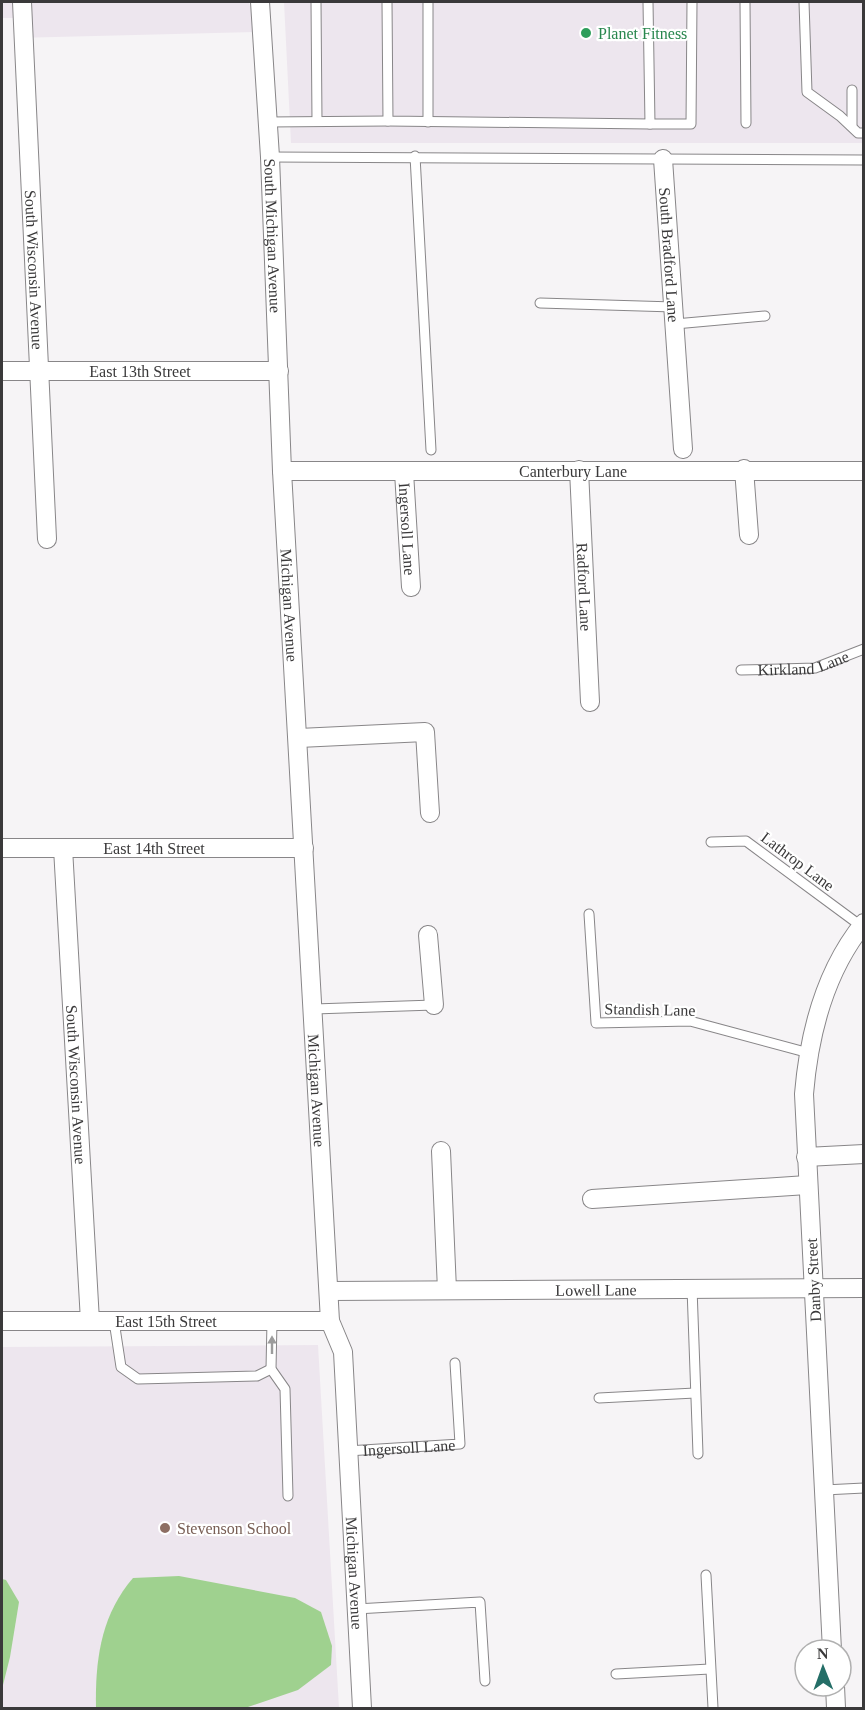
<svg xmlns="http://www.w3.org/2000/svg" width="865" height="1710" viewBox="0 0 865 1710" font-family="'Times New Roman',serif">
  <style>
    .built { fill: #ede6ee }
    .green { fill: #9fd18f }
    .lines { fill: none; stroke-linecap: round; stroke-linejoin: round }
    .lane-casing { stroke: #888688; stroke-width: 11 }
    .street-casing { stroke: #888688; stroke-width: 20 }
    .lane { stroke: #fff; stroke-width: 9 }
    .street { stroke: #fff; stroke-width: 18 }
    .oneway { fill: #9c9c9c }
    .leisure-dot { fill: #2e9e5b; stroke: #fff; stroke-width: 2 }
    .education-dot { fill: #8d6e63; stroke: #fff; stroke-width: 2 }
    .labels { text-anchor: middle; stroke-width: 4.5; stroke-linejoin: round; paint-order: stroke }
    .leisure-label { font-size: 16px; fill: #27864d; stroke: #fff; text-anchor: start }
    .street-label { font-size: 16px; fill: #3a393a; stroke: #fff }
    .education-label { font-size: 16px; fill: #785e54; stroke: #fff; text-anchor: start }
  </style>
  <rect width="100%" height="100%" fill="#f6f4f6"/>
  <!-- built -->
  <g class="built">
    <path d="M2 2H249L255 32 15 38 14 18H2Z"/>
    <path d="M284 2H863V143H291Z"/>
    <path d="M318 1345 339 1708H2V1347Z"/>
  </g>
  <!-- green -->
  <g class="green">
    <path d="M179 1576 295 1598 321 1612 332 1646 331 1665 298 1690 245 1708H96C95 1660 101 1615 133 1578Z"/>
    <path d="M2 1579 6 1580 19 1602 10 1657 2 1689Z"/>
  </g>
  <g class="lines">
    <defs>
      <g id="lane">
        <path d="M316 2 317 121"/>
        <path d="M387 2 388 121 650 124 648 2"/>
        <path d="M428 2V122"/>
        <path d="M745 2 746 123"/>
        <path d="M804 2 807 92 840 116 858 133H864"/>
        <path d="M852 90V125"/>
        <path d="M268 122 388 121"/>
        <path d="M650 124H691L692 2"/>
        <path d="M415 156 431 450"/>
        <path d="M270 157 864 160"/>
        <path d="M540 303 674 307"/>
        <path d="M675 324 765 316"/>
        <path id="s1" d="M741 670 815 668 864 649"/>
        <path d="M711 842 746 841 861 926"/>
        <path d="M589 914 596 1023 690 1021 809 1053"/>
        <path d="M314 1009 434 1005"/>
        <path d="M692 1288 698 1454"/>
        <path d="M114 1321 121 1367 138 1379 257 1376 271 1369"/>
        <path d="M272 1321 271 1369 285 1389 288 1496"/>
        <path d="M599 1398 695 1393"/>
        <path id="s2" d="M347 1451 460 1444 455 1363"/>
        <path d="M824 1490 864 1488"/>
        <path d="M706 1575 713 1708"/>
        <path d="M356 1609 480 1602 485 1681"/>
        <path d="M616 1674 710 1669"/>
      </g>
      <g id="street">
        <path id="s3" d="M22 2 47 539"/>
        <path id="s4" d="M260 2 270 157 282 471 330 1321 343 1352 362 1708"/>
        <path id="s5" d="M663 159 683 449"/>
        <path id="s6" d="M2 371H279"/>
        <path d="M744 469 749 535"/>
        <path id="s7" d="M579 470 590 702"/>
        <path id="s8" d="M282 471H864"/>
        <path id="s9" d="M404 472 411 587"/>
        <path d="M299 738 425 732 430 813"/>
        <path id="s10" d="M2 848H304"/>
        <path id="s11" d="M63 848 90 1321"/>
        <path d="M428 935 434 1005"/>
        <path d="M441 1151 447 1290"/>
        <path d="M806 1157 864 1154"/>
        <path d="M592 1199 807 1185"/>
        <path id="s12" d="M329 1291 864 1288"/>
        <path id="s13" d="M2 1321H330"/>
        <path d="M832 1650 804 1094C809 1034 825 971 864 923"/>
        <path d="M835 1686 836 1708"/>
      </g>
    </defs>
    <!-- lane casing -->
    <use href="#lane" class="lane-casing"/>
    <!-- street casing -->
    <use href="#street" class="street-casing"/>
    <!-- lane -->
    <use href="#lane" class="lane"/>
    <!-- street -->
    <use href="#street" class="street"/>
  </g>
  <!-- one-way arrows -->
  <defs><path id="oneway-solid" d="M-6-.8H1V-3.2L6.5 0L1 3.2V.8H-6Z" transform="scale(1.5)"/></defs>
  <use class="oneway" href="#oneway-solid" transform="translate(272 1345) rotate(-90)"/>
  <!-- markers -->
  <circle class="leisure-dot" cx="586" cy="33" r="6"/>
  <circle class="education-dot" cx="165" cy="1528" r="6"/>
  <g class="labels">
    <!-- leisure labels -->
    <g class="leisure-label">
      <text x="598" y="39">Planet Fitness</text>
    </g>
    <!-- street labels -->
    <g class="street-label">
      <text dy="6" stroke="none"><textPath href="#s4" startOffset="234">South Michigan Avenue</textPath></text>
      <text dy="6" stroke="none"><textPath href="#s5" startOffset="96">South Bradford Lane</textPath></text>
      <text dy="6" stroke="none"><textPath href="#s3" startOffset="268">South Wisconsin Avenue</textPath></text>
      <text dy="6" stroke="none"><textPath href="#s6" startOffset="138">East 13th Street</textPath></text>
      <text dy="6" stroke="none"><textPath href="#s8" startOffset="291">Canterbury Lane</textPath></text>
      <text dy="6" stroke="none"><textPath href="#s9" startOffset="57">Ingersoll Lane</textPath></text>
      <text dy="6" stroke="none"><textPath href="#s7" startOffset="117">Radford Lane</textPath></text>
      <text dy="6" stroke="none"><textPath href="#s4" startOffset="604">Michigan Avenue</textPath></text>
      <text dy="6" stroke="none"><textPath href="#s1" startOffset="63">Kirkland Lane</textPath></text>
      <text dy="6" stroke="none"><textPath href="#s10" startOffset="152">East 14th Street</textPath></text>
      <text transform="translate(798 861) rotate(37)" y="6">Lathrop Lane</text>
      <text transform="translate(650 1009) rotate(1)" y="6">Standish Lane</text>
      <text dy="6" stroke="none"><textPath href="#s11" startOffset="237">South Wisconsin Avenue</textPath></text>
      <text dy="6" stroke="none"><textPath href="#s4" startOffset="1090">Michigan Avenue</textPath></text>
      <text transform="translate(813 1280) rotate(-93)" y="6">Danby Street</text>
      <text dy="6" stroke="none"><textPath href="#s12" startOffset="267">Lowell Lane</textPath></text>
      <text dy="6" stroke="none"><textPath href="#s13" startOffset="164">East 15th Street</textPath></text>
      <text dy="6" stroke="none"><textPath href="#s2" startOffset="62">Ingersoll Lane</textPath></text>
      <text dy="6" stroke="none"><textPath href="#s4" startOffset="1576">Michigan Avenue</textPath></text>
    </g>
    <!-- education labels -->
    <g class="education-label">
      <text x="177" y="1534">Stevenson School</text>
    </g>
  </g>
  <!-- border -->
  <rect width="865" height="1710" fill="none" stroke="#3a393a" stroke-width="6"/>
  <!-- north arrow -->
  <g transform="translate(823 1668) rotate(359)"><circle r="28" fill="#ffffff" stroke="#b0b0b0" stroke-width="1.5"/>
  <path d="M0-4.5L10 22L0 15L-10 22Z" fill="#246e67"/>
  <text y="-9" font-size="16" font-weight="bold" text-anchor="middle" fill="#3a393a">N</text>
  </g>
</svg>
